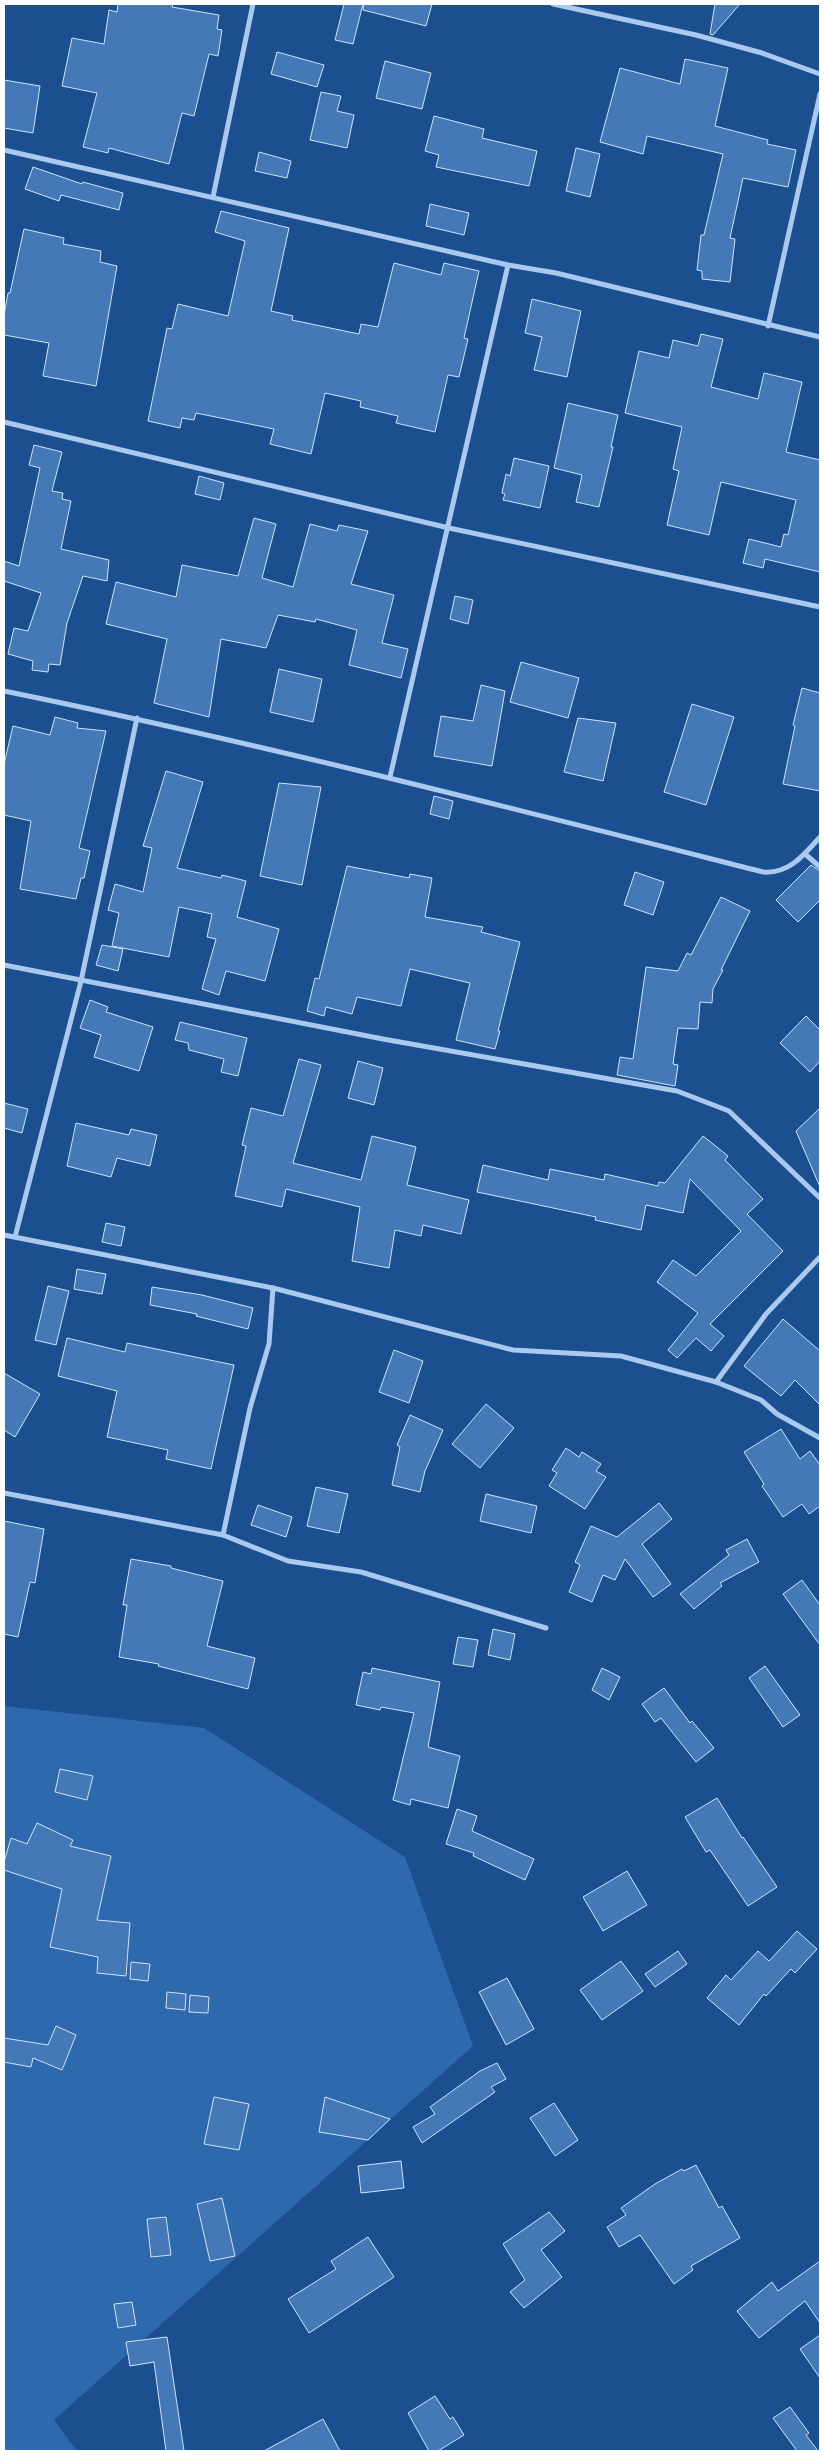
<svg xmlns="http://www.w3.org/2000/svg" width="824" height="2455" viewBox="0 0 824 2455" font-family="Overpass,sans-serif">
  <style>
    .green { fill: #2e69ad }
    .building { fill: #4478b7; stroke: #cfe3fa }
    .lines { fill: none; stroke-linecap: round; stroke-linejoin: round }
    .street { stroke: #a9c9ee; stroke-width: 5 }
  </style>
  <rect width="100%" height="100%" fill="#1b4f8f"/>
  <!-- green -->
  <path class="green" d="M4 1706 204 1728 405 1857 473 2046 54 2420 77 2451H4Z"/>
  <!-- building -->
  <g class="building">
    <path d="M118 4H173L172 7 219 15 217 29 222 30 218 56 209 54 194 116 182 113 169 164 109 148 108 153 83 147 97 93 62 86 72 38 104 44 109 10 117 12Z"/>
    <path d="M344 4H363L353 44 335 40Z"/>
    <path d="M364 4H432L426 26 363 10Z"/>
    <path d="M715 4H740L713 35 710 34Z"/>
    <path d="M277 52 324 65 317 87 271 74Z"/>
    <path d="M685 59 728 68 715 126 768 140 767 144 796 150 788 187 743 178 730 238 735 239 730 282 702 279V271L697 270 701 235H704L723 154 647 136 643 154 600 142 620 68 680 84Z"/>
    <path d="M385 61 431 73 422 109 376 98Z"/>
    <path d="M4 80 40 86 33 133 4 128Z"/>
    <path d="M321 92 341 96 337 111 354 115 347 148 310 140Z"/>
    <path d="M434 116 484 129 482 138 537 151 529 186 436 167 439 155 425 151Z"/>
    <path d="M576 148 600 154 590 197 566 191Z"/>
    <path d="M259 152 291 161 287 178 255 171Z"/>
    <path d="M33 167 82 184 83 182 123 193 119 210 61 195 59 201 25 189Z"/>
    <path d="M430 204 469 213 464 235 426 226Z"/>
    <path d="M221 211 289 228 271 311 293 316 292 320 359 334 361 324 378 327 394 263 441 275 444 263 479 271 464 338 468 339 459 377 448 375 435 432 396 423 398 416 360 407 361 401 325 393 311 454 270 444 274 429 196 413 194 420 182 418 180 428 148 421 167 328 172 329 178 304 228 316 245 241 215 232Z"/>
    <path d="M24 229 64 238 63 244 101 251 100 262 117 266 96 386 43 376 49 343 4 335V315L8 293H10Z"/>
    <path d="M532 299 581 311 567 377 534 370 542 337 525 333Z"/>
    <path d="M701 334 723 339 711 387 758 399 764 373 802 382 786 452 820 460V572L765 559 763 568 743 563 749 539 781 547 784 534 788 535 796 500 721 482 709 535 667 525 679 471 673 469 682 427 625 413 639 351 669 358 673 340 698 346Z"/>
    <path d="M568 403 618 415 611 447H613L599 507 576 502 582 475 554 468Z"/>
    <path d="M34 445 62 452 52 491 63 493 62 499 71 501 61 549 109 560 107 581 83 576 67 623 60 665 49 664 48 672 32 670 33 661 8 654 14 628 28 631 41 593 4 581V561L19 566 40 468 29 465Z"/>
    <path d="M514 458 549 466 540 508 503 500 505 494 502 493 506 474 510 476Z"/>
    <path d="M199 476 224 483 220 500 195 494Z"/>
    <path d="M254 518 276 524 262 578 293 587 310 524 337 531 339 525 368 531 351 584 394 595 382 643 408 649 401 678 349 665 357 630 316 619 315 622 278 615 266 648 221 639 209 717 154 703 167 639 106 624 116 582 176 597 182 565 238 576Z"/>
    <path d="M455 596 473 600 468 624 450 619Z"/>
    <path d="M521 662 579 678 568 718 510 702Z"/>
    <path d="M279 669 322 679 313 722 270 712Z"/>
    <path d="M481 685 505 691 492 766 434 756 441 716 473 721Z"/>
    <path d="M802 688 820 693V791L783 784 795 726 793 725Z"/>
    <path d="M692 704 734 717 706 805 664 792Z"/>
    <path d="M55 717 78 723 77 728 106 731 79 848 90 851 84 878H81L76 899 20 889 31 821 4 815V764L13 726 50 735Z"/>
    <path d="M578 718 616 723 603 781 564 772Z"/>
    <path d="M166 771 203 782 177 868 221 878 222 875 246 881 237 917 279 929 265 981 226 971 219 995 202 989 216 939 207 937 212 914 179 907 169 957 112 946 119 913 108 910 115 884 143 892 152 848 143 846Z"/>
    <path d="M279 783 321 787 302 885 260 876Z"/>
    <path d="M434 796 453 801 449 819 430 814Z"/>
    <path d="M811 865 820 871V900L798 922 776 900Z"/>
    <path d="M347 866 409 878 410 874 432 878 425 917 483 927 481 932 520 942 498 1031H500L495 1049 456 1040 470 983 410 969 401 1006 357 997 352 1014 326 1007 324 1016 307 1011 315 978 319 979Z"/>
    <path d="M635 872 664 882 653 915 624 905Z"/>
    <path d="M721 897 750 911 721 970H723L713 989 712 1003 700 1002 698 1029 678 1028 673 1064 678 1065 675 1086 617 1075 620 1057 633 1059 646 967 678 971 687 953 691 955Z"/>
    <path d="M102 945 123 949 118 971 96 965Z"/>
    <path d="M90 1000 108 1007 106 1012 153 1027 139 1071 94 1057 101 1035 80 1028Z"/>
    <path d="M806 1016 820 1030V1061L810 1072 780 1043Z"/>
    <path d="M180 1022 247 1038 238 1076 221 1072 224 1059 189 1050 188 1043 175 1040Z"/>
    <path d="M299 1059 321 1065 293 1163 361 1180 372 1136 416 1147 407 1185 469 1200 461 1234 423 1225 421 1236 395 1230 389 1268 352 1261 360 1207 286 1189 282 1207 235 1196 246 1146 242 1145 251 1108 283 1116Z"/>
    <path d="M358 1061 383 1068 374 1105 348 1098Z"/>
    <path d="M4 1103 28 1109 22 1133 4 1128Z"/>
    <path d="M820 1108V1187L796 1131Z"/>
    <path d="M76 1123 129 1135 131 1129 157 1135 150 1166 117 1158 111 1177 67 1166Z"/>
    <path d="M703 1136 728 1156 725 1160 763 1199 747 1214 783 1251 710 1324 724 1336 711 1351 696 1338 677 1358 668 1350 698 1313 657 1282 673 1260 696 1276 741 1231 690 1179 683 1213 646 1205 641 1230 595 1220 596 1217 477 1192 483 1165 548 1180 550 1169 604 1180 605 1174 658 1186 659 1182 665 1183Z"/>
    <path d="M106 1223 125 1227 121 1246 102 1242Z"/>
    <path d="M77 1269 106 1274 102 1294 74 1289Z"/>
    <path d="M48 1286 69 1291 56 1345 35 1340Z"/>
    <path d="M152 1287 202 1295 253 1308 248 1329 196 1316 197 1314 150 1305Z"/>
    <path d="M783 1319 820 1351V1405L795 1380 781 1396 744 1366Z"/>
    <path d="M67 1338 125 1352 127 1343 234 1365 211 1469 166 1459 168 1450 107 1437 117 1391 58 1376Z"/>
    <path d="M394 1350 423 1361 409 1403 379 1392Z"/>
    <path d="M4 1373 40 1394 15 1437 4 1430Z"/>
    <path d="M486 1404 514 1428 480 1468 452 1444Z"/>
    <path d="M410 1415 443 1430 425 1471 420 1492 392 1485 400 1447 397 1445Z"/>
    <path d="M781 1429 800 1459 810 1451 820 1465V1506L809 1514 802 1504 783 1517 762 1486 764 1484 744 1452Z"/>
    <path d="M566 1448 579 1457 582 1452 601 1464 596 1471 606 1477 585 1509 549 1486 557 1473 552 1470Z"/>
    <path d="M316 1487 348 1494 339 1533 307 1526Z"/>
    <path d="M486 1494 537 1506 531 1533 480 1521Z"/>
    <path d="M659 1503 672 1519 642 1544 671 1584 653 1597 625 1559 615 1580 603 1575 592 1602 569 1592 580 1565 575 1562 591 1526 617 1537Z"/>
    <path d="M258 1505 292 1517 286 1537 251 1525Z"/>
    <path d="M4 1521 44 1529 35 1583 30 1582 18 1637 4 1634Z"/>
    <path d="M747 1539 759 1562 720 1583 722 1586 694 1609 680 1594 729 1555 726 1550Z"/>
    <path d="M131 1559 171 1566V1568L223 1581 207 1646 255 1658 248 1689 158 1666 159 1664 119 1657 127 1605H123Z"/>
    <path d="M802 1580 820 1605V1645L783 1594Z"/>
    <path d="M493 1629 515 1634 510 1660 488 1655Z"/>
    <path d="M458 1637 478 1640 473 1667 453 1664Z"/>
    <path d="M765 1666 800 1715 783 1727 749 1678Z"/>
    <path d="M372 1668 440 1682 428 1747 460 1756 448 1808 411 1799 410 1805 393 1800 414 1713 381 1707 380 1710 356 1705 363 1672 371 1674Z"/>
    <path d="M602 1668 620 1677 609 1700 592 1690Z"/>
    <path d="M664 1688 690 1723 692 1721 714 1748 696 1762 661 1718 655 1722 642 1704Z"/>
    <path d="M60 1769 93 1776 87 1800 55 1792Z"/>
    <path d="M717 1798 742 1838 743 1837 777 1887 748 1906 710 1850 706 1852 685 1817Z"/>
    <path d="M457 1809 477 1816 472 1831 534 1859 525 1880 473 1856 474 1853 446 1844Z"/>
    <path d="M37 1823 73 1840 70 1846 111 1856 97 1920 130 1923 126 1976 97 1973 98 1957 50 1947 62 1889 4 1870V1862L11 1838 27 1844Z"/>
    <path d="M627 1871 647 1905 603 1931 583 1897Z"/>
    <path d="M797 1931 817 1949 795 1973 791 1969 766 1996 764 1994 739 2025 707 1998 726 1975 731 1980 758 1951 769 1961Z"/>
    <path d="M678 1951 687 1964 655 1987 645 1974Z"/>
    <path d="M621 1961 643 1991 602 2020 580 1990Z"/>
    <path d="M131 1962 150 1964 148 1981 130 1979Z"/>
    <path d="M507 1978 534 2029 506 2045 479 1992Z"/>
    <path d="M167 1992 186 1994 185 2010 166 2008Z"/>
    <path d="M190 1995 209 1997 208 2013 189 2012Z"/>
    <path d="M56 2026 76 2035 62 2070 33 2058 31 2067 4 2062V2038L48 2045Z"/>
    <path d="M497 2063 506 2079 491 2087 495 2092 422 2143 413 2127 435 2114 430 2107 480 2071Z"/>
    <path d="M214 2097 249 2104 239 2150 204 2144Z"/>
    <path d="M325 2097 390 2119 368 2140 319 2132Z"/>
    <path d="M554 2103 578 2140 555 2156 530 2118Z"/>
    <path d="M401 2161 404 2188 361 2193 358 2166Z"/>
    <path d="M696 2165 719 2208 722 2206 740 2238 691 2266 693 2270 674 2284 640 2235 619 2247 607 2227 626 2215 621 2208 655 2184 682 2169 684 2171Z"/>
    <path d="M222 2198 235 2256 210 2261 197 2204Z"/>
    <path d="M549 2212 565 2231 541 2250 562 2277 524 2308 510 2292 525 2280 503 2244Z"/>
    <path d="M166 2217 171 2255 151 2257 147 2219Z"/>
    <path d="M368 2237 394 2277 309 2333 288 2299 336 2269 331 2261Z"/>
    <path d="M820 2261V2323L805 2301 759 2338 737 2311 772 2282 778 2291Z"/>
    <path d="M132 2302 136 2325 118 2328 114 2304Z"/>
    <path d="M820 2335V2378L800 2349Z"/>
    <path d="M167 2337 184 2451H166L154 2362 130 2366 126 2342Z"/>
    <path d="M435 2396 450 2419 453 2417 464 2435 438 2451H429L408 2413Z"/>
    <path d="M790 2407 809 2433 806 2435 818 2451H797L773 2418Z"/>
    <path d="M323 2419 340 2451H264Z"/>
  </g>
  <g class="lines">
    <!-- street -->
    <g class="street">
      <path d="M553 4 696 35 762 53 820 74"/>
      <path d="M4 150 508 265 556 273 820 337"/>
      <path d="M213 197 253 4"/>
      <path d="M768 326 820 94"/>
      <path d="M4 422 449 528 820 607"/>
      <path d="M4 691C259 743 511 808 763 872 789 874 804 855 820 837"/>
      <path d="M390 777 508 265"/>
      <path d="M805 854 820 867"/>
      <path d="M4 965 383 1039 677 1091 729 1111 820 1198"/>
      <path d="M4 1235 273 1288 513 1350 621 1356 716 1382 761 1400 777 1414 820 1438"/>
      <path d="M15 1237 81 981 137 718"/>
      <path d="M273 1288 269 1344 250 1408 223 1535 288 1561 361 1572 546 1628"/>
      <path d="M716 1382 766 1314 820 1257"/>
      <path d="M4 1493 223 1535"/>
    </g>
  </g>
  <!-- border -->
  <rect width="824" height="2455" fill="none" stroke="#ffffff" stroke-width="10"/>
</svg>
